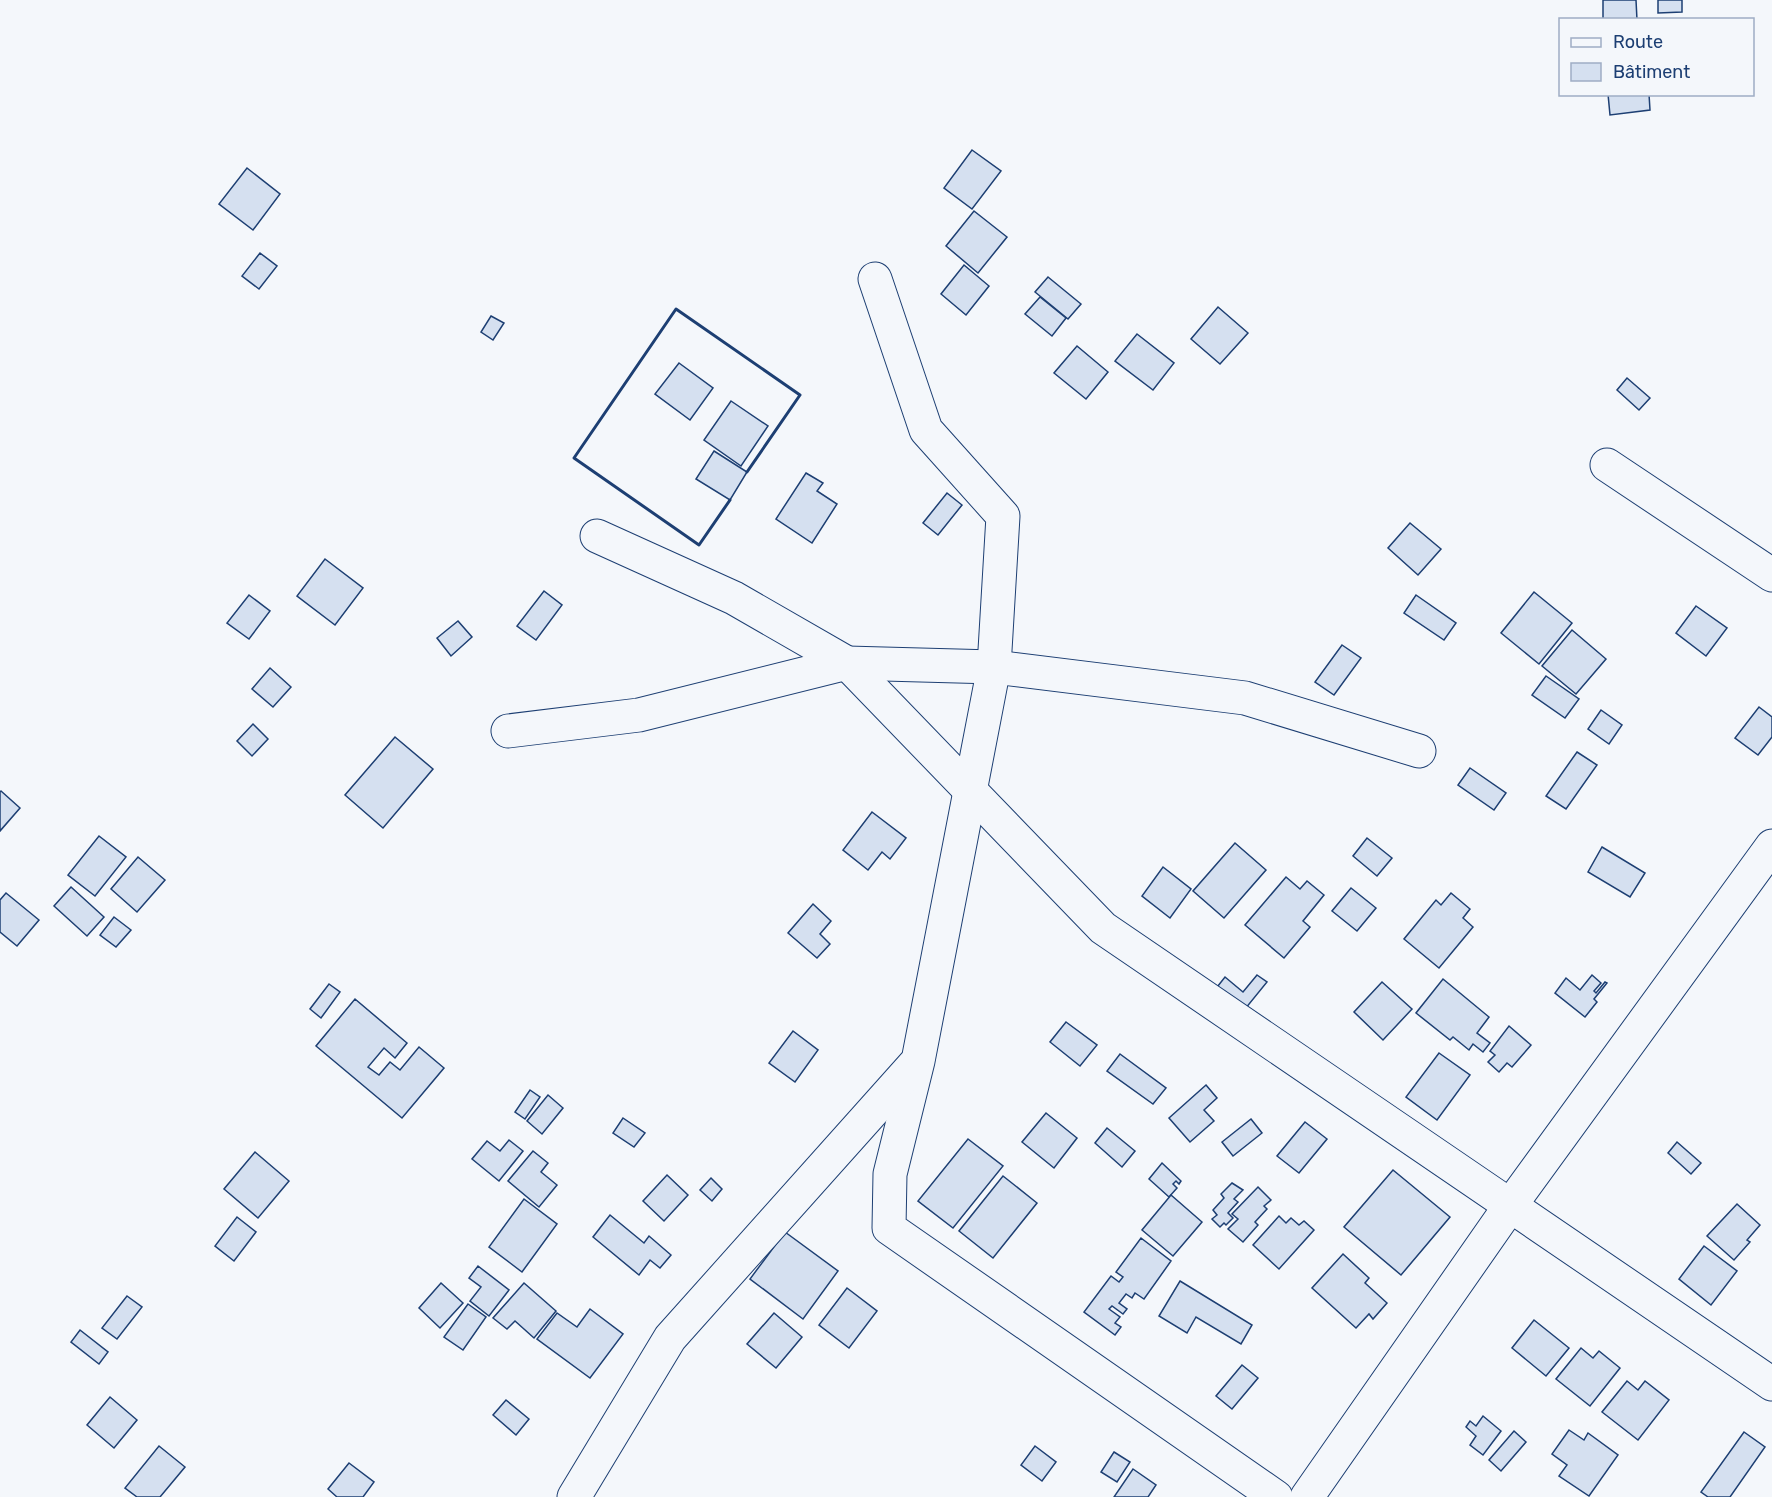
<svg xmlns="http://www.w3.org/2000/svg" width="1772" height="1497" viewBox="0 0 1772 1497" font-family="Rubik,sans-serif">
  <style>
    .building { fill: #d5e0f0; stroke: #1d3f73; stroke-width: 1.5 }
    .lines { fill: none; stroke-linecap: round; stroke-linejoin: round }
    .minor-casing { stroke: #1d3f73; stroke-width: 35 }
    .minor { stroke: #f4f7fb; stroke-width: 33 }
    .wall { stroke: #1d3f73; stroke-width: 3 }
  </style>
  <rect width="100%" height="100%" fill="#f4f7fb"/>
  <!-- building -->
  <g class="building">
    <path d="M1603 0H1636L1637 20H1603Z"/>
    <path d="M1658 0H1682V12L1658 13Z"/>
    <path d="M1608 94H1649L1650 110 1610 115Z"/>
    <path d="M972 150 1001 171 972 209 944 188Z"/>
    <path d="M247 168 280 194 253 230 219 204Z"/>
    <path d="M974 211 1007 237 978 273 946 246Z"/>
    <path d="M260 253 277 266 259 289 242 276Z"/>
    <path d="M964 265 989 286 966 315 941 294Z"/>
    <path d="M1048 277 1081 304 1068 319 1035 292Z"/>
    <path d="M1040 297 1066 318 1052 336 1025 314Z"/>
    <path d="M1218 307 1248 333 1220 364 1191 339Z"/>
    <path d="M491 316 504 323 493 340 481 332Z"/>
    <path d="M1137 334 1174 363 1153 390 1115 361Z"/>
    <path d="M1077 346 1108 372 1086 399 1054 373Z"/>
    <path d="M679 363 713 388 690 420 655 394Z"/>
    <path d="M1627 378 1650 398 1639 410 1617 390Z"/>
    <path d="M731 401 768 426 741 466 704 440Z"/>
    <path d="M714 451 747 472 730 500 696 479Z"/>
    <path d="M806 473 823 483 817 491 837 504 812 543 776 519Z"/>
    <path d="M947 493 962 505 938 535 923 523Z"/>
    <path d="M1410 523 1441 549 1418 575 1388 548Z"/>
    <path d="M325 559 363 588 335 625 297 596Z"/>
    <path d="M544 591 562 605 536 640 517 626Z"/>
    <path d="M1534 592 1572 623 1539 664 1501 633Z"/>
    <path d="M249 595 270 611 249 639 227 623Z"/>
    <path d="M1416 595 1456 623 1444 640 1404 613Z"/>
    <path d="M1696 606 1727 628 1706 656 1676 633Z"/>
    <path d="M458 621 472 637 451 656 437 638Z"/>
    <path d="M1572 630 1606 659 1576 694 1542 666Z"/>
    <path d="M1342 645 1361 658 1334 695 1315 682Z"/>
    <path d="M270 668 291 687 273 707 252 689Z"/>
    <path d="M1546 676 1579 699 1565 718 1532 695Z"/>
    <path d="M1759 707 1772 717V737L1758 755 1735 738Z"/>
    <path d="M1601 710 1622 725 1609 744 1588 729Z"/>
    <path d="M253 724 268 739 252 756 237 741Z"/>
    <path d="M395 737 433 769 383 828 345 795Z"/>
    <path d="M1577 752 1597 765 1566 809 1546 796Z"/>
    <path d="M1470 768 1506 793 1494 810 1458 785Z"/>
    <path d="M1 791 20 808 0 831V792Z"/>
    <path d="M872 812 906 838 890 859 882 852 868 870 843 850Z"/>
    <path d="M99 836 126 857 95 896 68 875Z"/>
    <path d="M1367 838 1392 858 1377 876 1353 856Z"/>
    <path d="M1235 843 1266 870 1224 918 1193 891Z"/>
    <path d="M1602 847 1645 873 1630 897 1588 872Z"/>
    <path d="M138 857 165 880 137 912 111 889Z"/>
    <path d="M1163 867 1191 889 1170 918 1142 896Z"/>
    <path d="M1286 877 1300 889 1307 881 1324 895 1303 921 1310 927 1284 958 1245 925Z"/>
    <path d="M71 887 104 917 87 936 54 906Z"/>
    <path d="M1351 888 1376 908 1357 931 1332 911Z"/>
    <path d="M6 893 39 920 17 946 0 932V900Z"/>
    <path d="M1451 893 1470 909 1463 918 1473 927 1439 968 1404 939 1436 900 1441 905Z"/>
    <path d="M813 904 831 921 820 934 830 944 817 958 788 933Z"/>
    <path d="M114 917 131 930 116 947 100 935Z"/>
    <path d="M1257 975 1267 982 1241 1014 1214 991 1225 977 1243 992Z"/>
    <path d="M1592 975 1601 983 1594 991 1596 993 1605 982 1607 983 1594 999 1597 1002 1585 1017 1555 993 1566 978 1580 990Z"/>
    <path d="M1443 979 1489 1017 1477 1033 1490 1043 1483 1052 1473 1044 1469 1050 1453 1037 1450 1040 1416 1013Z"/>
    <path d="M1382 982 1412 1009 1383 1040 1354 1012Z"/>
    <path d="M329 984 340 992 321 1018 310 1009Z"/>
    <path d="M355 999 407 1043 395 1058 384 1048 368 1067 379 1075 390 1062 400 1070 419 1047 444 1068 402 1118 316 1046Z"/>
    <path d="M1066 1022 1097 1045 1080 1066 1050 1042Z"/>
    <path d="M1509 1026 1531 1045 1512 1067 1507 1063 1499 1072 1488 1062 1495 1055 1490 1051Z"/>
    <path d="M793 1031 818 1050 795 1082 769 1063Z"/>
    <path d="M1439 1053 1470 1075 1437 1120 1406 1097Z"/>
    <path d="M1120 1054 1166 1088 1153 1104 1107 1071Z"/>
    <path d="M1206 1085 1217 1098 1204 1110 1214 1121 1190 1142 1169 1118Z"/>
    <path d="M530 1090 540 1097 525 1119 515 1112Z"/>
    <path d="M548 1095 563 1108 542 1134 527 1121Z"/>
    <path d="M1046 1113 1077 1138 1054 1168 1022 1142Z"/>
    <path d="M623 1118 645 1133 634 1147 613 1133Z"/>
    <path d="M1251 1119 1262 1133 1233 1156 1222 1142Z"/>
    <path d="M1305 1122 1327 1139 1299 1173 1277 1156Z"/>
    <path d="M1107 1128 1135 1151 1122 1167 1095 1143Z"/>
    <path d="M968 1139 1003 1166 953 1228 918 1201Z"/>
    <path d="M509 1140 523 1151 499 1181 472 1159 487 1141 500 1151Z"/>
    <path d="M1677 1142 1701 1163 1691 1174 1668 1153Z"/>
    <path d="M533 1151 548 1163 541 1172 557 1185 539 1207 508 1181Z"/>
    <path d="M255 1152 289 1181 258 1218 224 1189Z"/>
    <path d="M1162 1163 1181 1181 1179 1184 1176 1181 1173 1184 1177 1188 1169 1197 1149 1179Z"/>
    <path d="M1393 1170 1450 1217 1401 1275 1344 1227Z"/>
    <path d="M667 1175 688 1195 664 1221 643 1201Z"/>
    <path d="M1003 1176 1037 1203 993 1258 959 1231Z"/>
    <path d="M711 1178 722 1189 712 1201 700 1190Z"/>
    <path d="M1232 1183 1243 1190 1234 1199 1238 1202 1228 1213 1233 1218 1226 1225 1224 1223 1220 1227 1212 1219 1217 1215 1213 1210 1224 1198 1221 1194Z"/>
    <path d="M1258 1187 1271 1200 1264 1206 1267 1209 1255 1222 1258 1225 1243 1242 1228 1229 1238 1219 1232 1214Z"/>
    <path d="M1171 1195 1202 1222 1173 1256 1142 1230Z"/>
    <path d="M524 1199 557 1224 522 1272 489 1247Z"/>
    <path d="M1737 1204 1760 1225 1747 1240 1750 1242 1734 1260 1707 1236Z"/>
    <path d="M610 1215 644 1243 649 1236 671 1255 660 1268 650 1260 639 1275 593 1237Z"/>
    <path d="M1279 1216 1286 1223 1291 1218 1299 1225 1304 1221 1314 1230 1279 1269 1253 1245Z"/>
    <path d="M237 1217 256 1232 234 1261 215 1246Z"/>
    <path d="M785 1232 838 1271 803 1319 750 1279Z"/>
    <path d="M1141 1238 1171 1261 1144 1299 1135 1293 1132 1298 1126 1294 1119 1303 1127 1309 1123 1314 1112 1306 1109 1309 1120 1317 1115 1323 1121 1327 1115 1335 1084 1312 1111 1276 1119 1282 1123 1277 1116 1272Z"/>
    <path d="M1704 1246 1737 1271 1711 1305 1679 1279Z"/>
    <path d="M1343 1254 1369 1278 1365 1283 1387 1303 1373 1319 1369 1314 1356 1328 1312 1288Z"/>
    <path d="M478 1266 509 1290 489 1316 470 1301 481 1287 469 1278Z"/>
    <path d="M1180 1281 1252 1325 1241 1344 1196 1317 1187 1333 1159 1316Z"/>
    <path d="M441 1283 463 1303 440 1328 419 1308Z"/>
    <path d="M524 1283 556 1311 534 1338 515 1321 507 1329 493 1318Z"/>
    <path d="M847 1288 877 1311 849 1348 819 1325Z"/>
    <path d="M127 1296 142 1307 117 1339 102 1328Z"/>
    <path d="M468 1304 486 1317 463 1350 444 1337Z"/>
    <path d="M590 1309 623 1334 590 1378 537 1339 557 1313 577 1327Z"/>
    <path d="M774 1313 802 1337 776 1368 747 1344Z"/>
    <path d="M1534 1320 1569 1348 1546 1376 1512 1348Z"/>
    <path d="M80 1330 108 1352 99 1364 71 1342Z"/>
    <path d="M1581 1348 1593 1358 1599 1351 1620 1368 1590 1406 1556 1379Z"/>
    <path d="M1242 1365 1258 1378 1232 1409 1216 1396Z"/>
    <path d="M1627 1381 1638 1390 1645 1381 1669 1400 1638 1440 1602 1412Z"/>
    <path d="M110 1397 137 1420 114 1448 87 1425Z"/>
    <path d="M506 1400 529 1419 516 1435 493 1415Z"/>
    <path d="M1483 1416 1501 1431 1483 1455 1470 1445 1476 1436 1466 1427 1470 1421 1476 1426Z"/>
    <path d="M1569 1430 1584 1440 1588 1433 1618 1455 1589 1496 1559 1476 1567 1465 1552 1454Z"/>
    <path d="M1514 1431 1526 1442 1501 1471 1489 1460Z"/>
    <path d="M1744 1432 1765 1447 1730 1497H1708L1701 1492Z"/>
    <path d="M159 1446 185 1467 160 1497H137L125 1488Z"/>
    <path d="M1035 1446 1056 1462 1042 1481 1021 1465Z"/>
    <path d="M1114 1452 1130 1462 1117 1482 1101 1472Z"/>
    <path d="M349 1463 374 1482 363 1497H337L328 1489Z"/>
    <path d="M1133 1469 1156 1485 1148 1497H1114Z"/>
  </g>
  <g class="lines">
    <defs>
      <g id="minor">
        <path d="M875 279 926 430 1003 516 994 667 918 1061 890 1174 889 1228 1276 1497"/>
        <path d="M1607 465 1772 575"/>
        <path d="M597 536 734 598 847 663 1103 928 1772 1384"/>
        <path d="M508 731 639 715 847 663 994 667 1245 698 1419 751"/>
        <path d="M574 1497 670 1338 914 1065"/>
        <path d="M1307 1497 1510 1206 1772 846"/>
      </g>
    </defs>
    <!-- minor casing -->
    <use href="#minor" class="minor-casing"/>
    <!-- minor -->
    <use href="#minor" class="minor"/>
    <!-- wall -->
    <path class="wall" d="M730 500 699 545 574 458 676 309 800 395 747 472"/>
  </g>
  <!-- legend -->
  <rect x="1559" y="18" width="195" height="78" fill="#f4f7fb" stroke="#9eadc5" stroke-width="1.5"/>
  <rect x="1571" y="38" width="30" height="9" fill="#f4f7fb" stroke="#9eadc5" stroke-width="1.5"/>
  <text x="1613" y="48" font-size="18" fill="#1d3f73">Route</text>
  <rect x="1571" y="63" width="30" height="18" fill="#d5e0f0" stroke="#9eadc5" stroke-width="1.5"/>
  <text x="1613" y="78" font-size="18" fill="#1d3f73">Bâtiment</text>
</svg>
